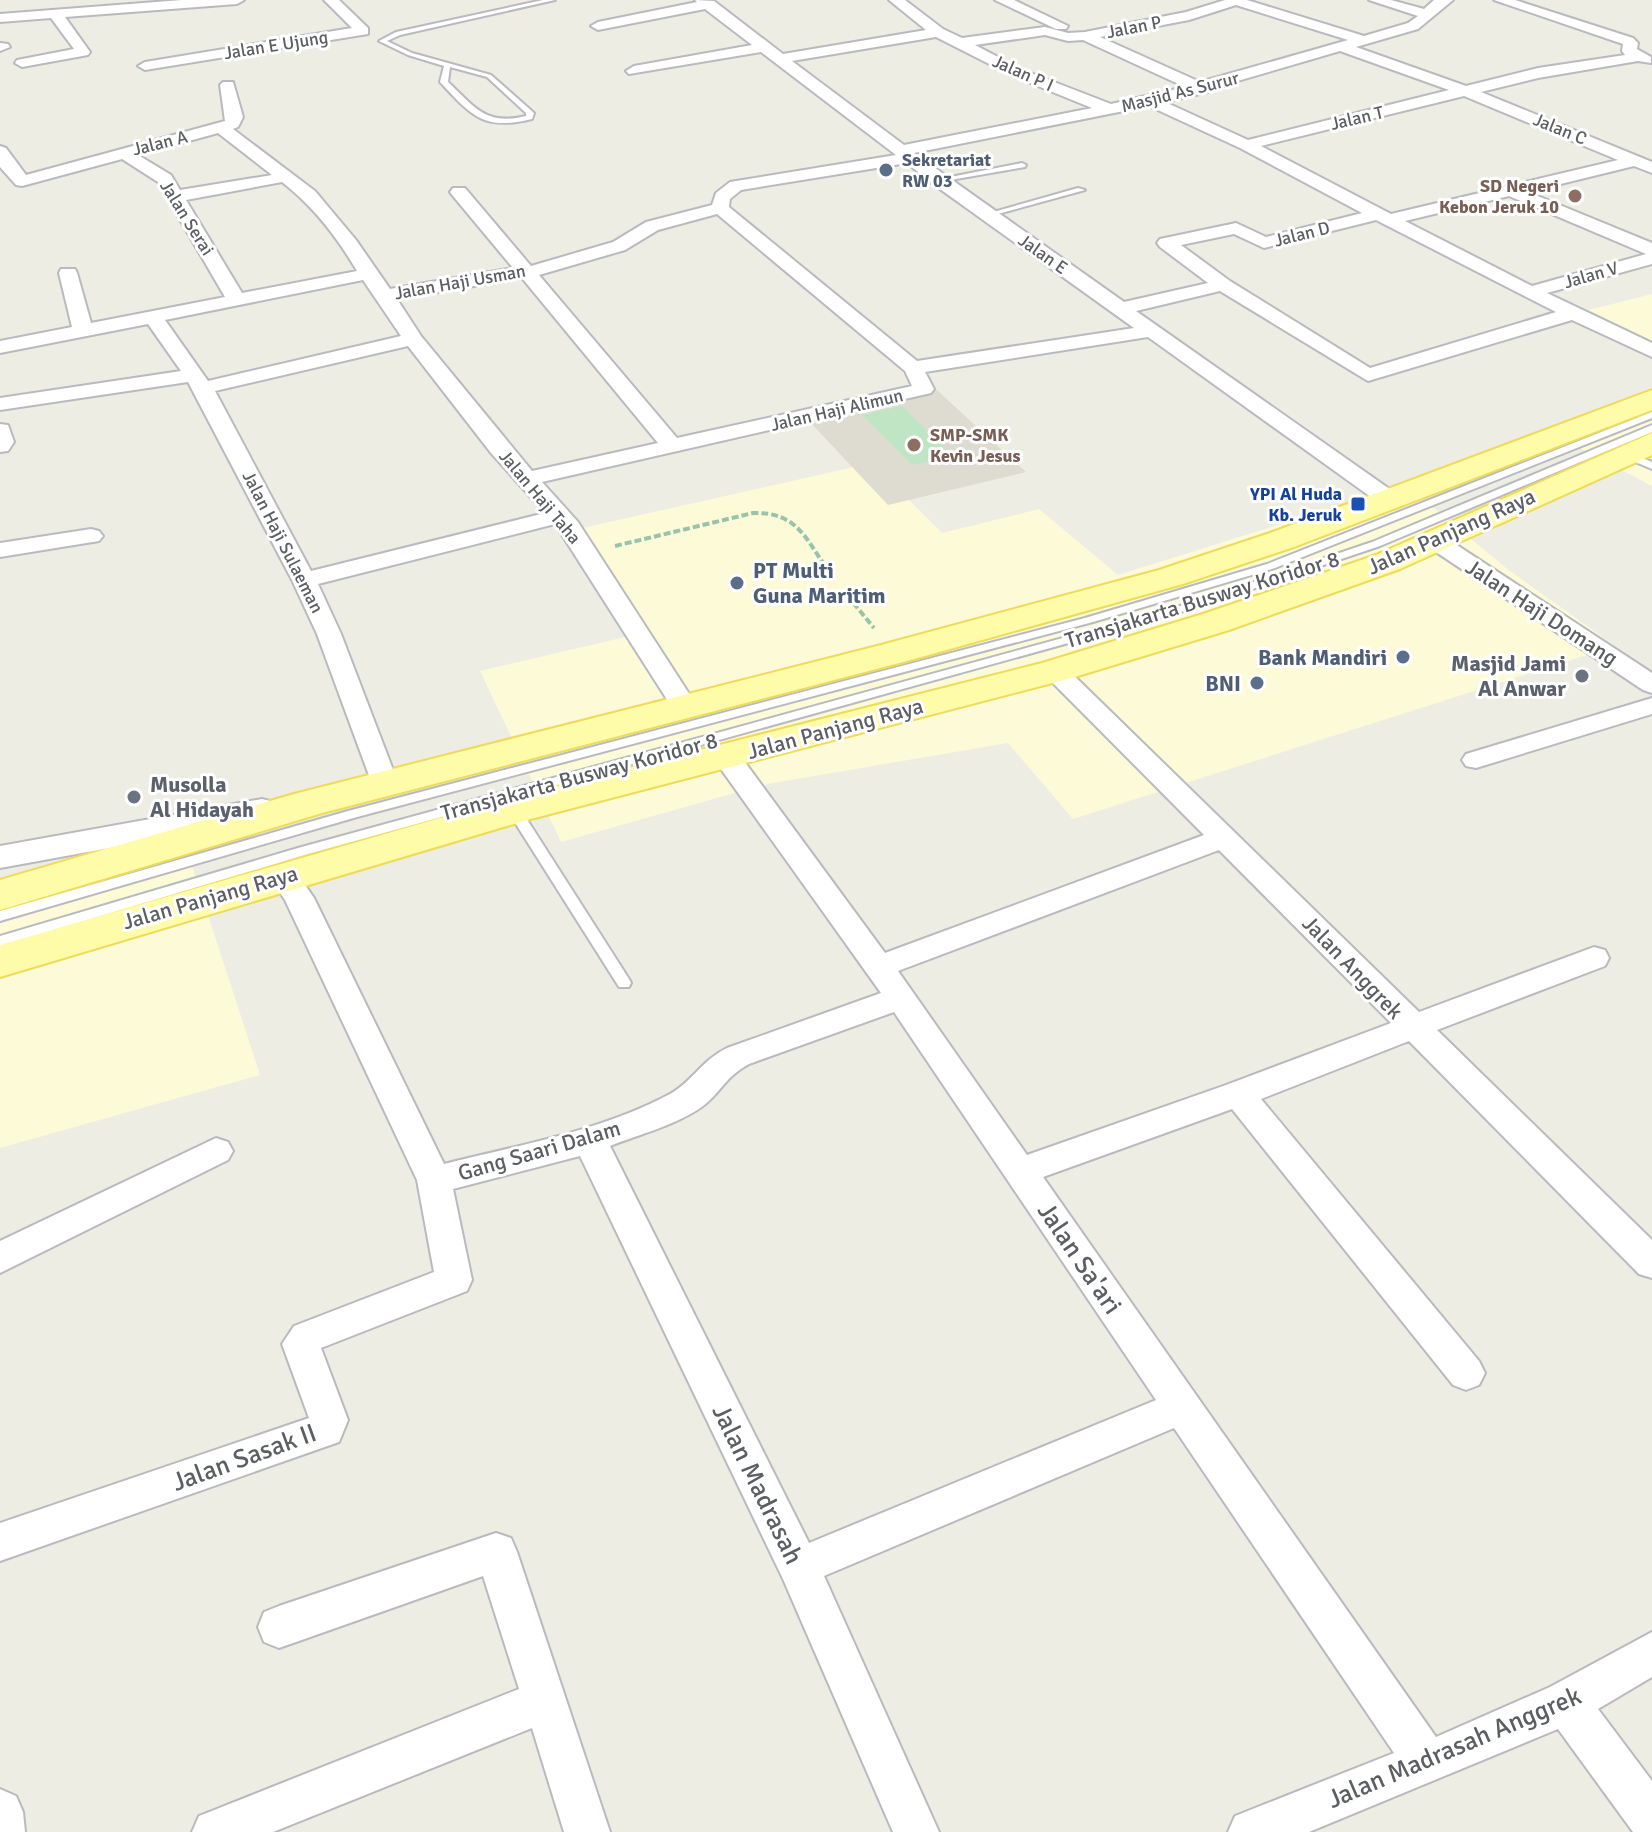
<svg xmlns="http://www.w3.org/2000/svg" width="1652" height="1832" viewBox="0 0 1652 1832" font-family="Signika,sans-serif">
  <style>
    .commercial { fill: #fdfad8 }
    .education { fill: #dedcd1 }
    .green { fill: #bfe5c5 }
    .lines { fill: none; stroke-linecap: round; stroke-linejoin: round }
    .service-casing { stroke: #b8babf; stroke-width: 4 }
    .minor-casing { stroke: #b8babf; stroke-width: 4 }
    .tertiary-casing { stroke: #b8babf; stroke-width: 4 }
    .primary-casing { stroke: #efdb5a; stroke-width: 4 }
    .path { stroke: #97c4aa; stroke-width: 4; stroke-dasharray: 7 3; stroke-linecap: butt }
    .service { fill: #fff; fill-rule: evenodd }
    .minor { fill: #fff; fill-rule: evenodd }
    .tertiary { fill: #fff; fill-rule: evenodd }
    .primary { fill: #fefca8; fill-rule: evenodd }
    .service-dot { fill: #5c6f8a; stroke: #fff; stroke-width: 3 }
    .education-dot { fill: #8d6e63; stroke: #fff; stroke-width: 3 }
    .transit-dot { fill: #1a4fb4; stroke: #fff; stroke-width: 3 }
    .worship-dot { fill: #6b7280; stroke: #fff; stroke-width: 3 }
    .labels { text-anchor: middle; stroke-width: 6; stroke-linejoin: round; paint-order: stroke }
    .far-street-label { font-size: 18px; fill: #5b5e63; stroke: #fff }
    .far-service-label { font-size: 18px; font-weight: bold; fill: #4e5e75; stroke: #fff; text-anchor: start }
    .far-education-label { font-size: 18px; font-weight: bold; fill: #785e54; stroke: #fff; text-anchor: end }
    .far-transit-label { font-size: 18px; font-weight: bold; fill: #164399; stroke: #fff; text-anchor: end }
    .street-label { font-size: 22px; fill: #5b5e63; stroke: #fff }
    .service-label { font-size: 22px; font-weight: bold; fill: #4e5e75; stroke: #fff; text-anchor: end }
    .worship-label { font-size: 22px; font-weight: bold; fill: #5b616d; stroke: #fff; text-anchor: end }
    .near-street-label { font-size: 26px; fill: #5b5e63; stroke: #fff }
  </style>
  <rect width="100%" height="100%" fill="#eeede3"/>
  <!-- commercial -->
  <g class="commercial">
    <path d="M1652 294V341L1589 310Z"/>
    <path d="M1652 392V486L1543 429Z"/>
    <path d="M872 463 942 533 1039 509 1118 575 1406 485 1506 568 1615 646 1073 819 1008 743 767 784 561 842 480 671 642 633 578 529Z"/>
    <path d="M180 829 260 1075 0 1148V887Z"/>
  </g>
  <!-- education -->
  <path class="education" d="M937 390 1026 472 888 505 807 419Z"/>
  <!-- green -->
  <path class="green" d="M902 406 953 456 912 465 862 415Z"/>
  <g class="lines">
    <defs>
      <g id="service">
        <path d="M543 0H555L400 35 387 41 412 53 491 75 534 113 532 119C483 131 472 116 440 82L444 66 408 55 379 41 396 32ZM450 67 487 77 526 113V116C485 126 475 107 448 82Z"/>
        <path d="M1022 163 1026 165 1025 167 939 182 935 180Z"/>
        <path d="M1078 188 1085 190 987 217 983 215Z"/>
        <path d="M1652 412V418L1275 568 1093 622 357 817 0 921V911L348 811 1085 618 1267 564Z"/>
        <path d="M1652 425V432L1380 546 1202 606 308 854 0 946V936L298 848 1194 602 1372 542Z"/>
        <path d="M1623 450 1652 462V469L1619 455 1618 453Z"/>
        <path d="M514 806 519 807 629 979 631 983 629 987H619L507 810Z"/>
      </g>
      <g id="minor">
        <path d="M182 0H244L237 4 65 17 90 52 88 55 22 67 15 63 17 60 74 49 51 18 0 22V14Z"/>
        <path d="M324 0H339L368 28V34L145 70 138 66 145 62 352 28Z"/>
        <path d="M695 0 714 1 783 54 926 30 889 0H905L943 29 962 38 1045 27 1068 33 1085 32 1186 12 1225 0H1247L1364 36 1408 23 1418 16 1369 0H1391L1424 9 1434 0H1453L1418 29 1356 47 1466 86 1538 68 1625 55 1622 51 1623 44 1494 0H1515L1633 38 1638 43 1637 49 1651 57V63L1638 61 1538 78 1481 92 1652 162V173L1634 166 1528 192 1652 243V264L1547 293 1652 343V357L1572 320 1368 381 1220 291 1136 311 1398 495 1401 500 1398 505H1382L1148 337 925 372 934 389 931 393 542 482 578 522 697 706 693 712H675L555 524 318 584 341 634 398 783 394 789 384 792 374 789 317 634 292 580 188 382 0 410V398L181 371 148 324 0 353V341L72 327 59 273 61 269H75L77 273 91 323 225 297 158 182 122 159 22 186 16 185 0 167V146L6 148 26 175 225 121 220 85 223 82H233L243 117 238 127 233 129 315 191 356 240 390 289 513 268 453 196 450 192 453 188H465L531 266 613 242 646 222 712 205 716 193 730 182 896 155 761 52 629 74 626 71 634 66 752 45 705 9 598 30 591 26 598 22 697 2ZM1236 5 1348 40 1200 82 1100 37 1189 20ZM1045 35 1068 41 1083 40 1185 87 1111 104 1023 70 975 45ZM936 37 1013 76 1092 108 904 145 792 61ZM1340 51 1449 90 1248 140 1165 102 1208 92 1210 89ZM1464 96 1618 160 1391 214 1261 146ZM1149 106 1240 148 1362 213 1266 237 1236 223 1160 239 1157 243 1160 247 1208 283 1124 302 914 153ZM218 133 272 175 180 190 171 175 138 155ZM907 163 933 184 1134 328 917 361 729 207 730 199 741 190ZM282 182C313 206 337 237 357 271L242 293 186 200ZM1509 196 1646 254 1532 286 1405 221ZM717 214 905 371 912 386 677 438 539 275 625 250 658 230ZM1376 220 1556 312 1370 368 1230 281 1181 245 1234 234 1264 248ZM522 278 658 443 532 471 421 336 397 299ZM363 280 401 336 208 381 165 320ZM408 346 491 453 545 513 311 571 215 391Z"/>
        <path d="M995 0H1014L1068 26 1066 29H1056Z"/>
        <path d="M0 43 8 44 10 47 0 51Z"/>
        <path d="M0 424 8 425 14 442 8 451 0 452Z"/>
        <path d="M91 529 99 531 103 536 99 541 0 557V543Z"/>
        <path d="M1432 532 1440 534 1652 673V693L1643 690 1424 544 1420 539 1424 534Z"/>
        <path d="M1055 663 1064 666 1419 1012 1594 947 1605 950 1609 958 1605 966 1437 1030 1652 1240V1278L1639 1274 1409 1041 1261 1099 1479 1361 1485 1373 1479 1385 1466 1390 1453 1385 1232 1109 1043 1177 1436 1737 1550 1687 1652 1632V1677L1598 1709 1652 1781V1832H1633L1558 1729 1309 1832H1228L1235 1816 1394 1753 1174 1428 824 1576 939 1832H893L783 1579 580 1156 453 1189 472 1280 467 1291 321 1348 348 1420 339 1442 0 1561V1523L309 1418 282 1344 294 1326 434 1272 417 1180 285 900 269 876 274 869 284 866 294 869 314 898 444 1164C519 1145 601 1131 670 1094 692 1082 702 1060 727 1048L881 993 716 762 712 756 716 750 726 748 736 750 885 953 1204 835 1046 676 1042 671 1046 666ZM1219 850 1391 1023 1226 1085 1027 1155 898 971ZM894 1012 1156 1400 809 1543 610 1146C640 1134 677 1125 703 1106 722 1091 725 1077 749 1064Z"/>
        <path d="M1652 698V714L1476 768 1466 766 1462 760 1466 754Z"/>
        <path d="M216 1138 228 1142 233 1151 228 1160 0 1273V1241Z"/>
        <path d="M496 1533 511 1538 517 1552 610 1832H564L532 1728 273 1832H192L199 1816 519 1689 483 1576 279 1648 264 1642 258 1627 264 1612 279 1606Z"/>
        <path d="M0 1789 16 1796 23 1812 25 1832H0Z"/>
      </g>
      <path id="tertiary" d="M262 799 274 802 279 810 274 818 0 868V846Z"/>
      <g id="primary">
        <path d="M1652 390V410L1294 547 1183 584 907 661 322 813 0 910V880L294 794 881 645 1159 570 1270 533Z"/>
        <path d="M1652 433V455L1400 569 1229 630 1068 679 527 820 0 977V945L499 801 1042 663 1203 614 1376 555Z"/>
      </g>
    </defs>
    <!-- service casing -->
    <use href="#service" class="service-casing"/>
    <!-- minor casing -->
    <use href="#minor" class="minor-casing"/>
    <!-- tertiary casing -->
    <use href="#tertiary" class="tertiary-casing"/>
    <!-- primary casing -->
    <use href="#primary" class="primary-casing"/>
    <!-- path -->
    <g class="path">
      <path d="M615 546 753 513C795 512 804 535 825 566"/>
      <path d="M847 595 874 628"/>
    </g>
    <!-- service -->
    <use href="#service" class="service"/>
    <!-- minor -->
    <use href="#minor" class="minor"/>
    <!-- tertiary -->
    <use href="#tertiary" class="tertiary"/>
    <!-- primary -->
    <use href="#primary" class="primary"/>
  </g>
  <!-- markers -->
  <g class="service-dot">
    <circle cx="886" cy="170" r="8"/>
    <circle cx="737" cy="583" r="8"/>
    <circle cx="1403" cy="657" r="8"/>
    <circle cx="1257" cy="683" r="8"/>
  </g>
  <g class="education-dot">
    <circle cx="1575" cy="196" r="8"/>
    <circle cx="914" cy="445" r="8"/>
  </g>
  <rect class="transit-dot" x="1350" y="496" width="16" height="16" rx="4"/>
  <g class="worship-dot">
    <circle cx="1582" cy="676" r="8"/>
    <circle cx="134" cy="797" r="8"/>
  </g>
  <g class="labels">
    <!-- far-street labels -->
    <g class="far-street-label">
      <text transform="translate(1134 27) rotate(-11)" y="6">Jalan P</text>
      <text transform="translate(276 45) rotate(-9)" y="6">Jalan E Ujung</text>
      <text transform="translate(1023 73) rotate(24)" y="6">Jalan P I</text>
      <text transform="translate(1180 92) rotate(-14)" y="6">Masjid As Surur</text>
      <text transform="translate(1357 118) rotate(-13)" y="6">Jalan T</text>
      <text transform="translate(1560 129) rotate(22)" y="6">Jalan C</text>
      <text transform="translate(160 143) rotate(-14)" y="6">Jalan A</text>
      <text transform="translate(187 218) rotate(58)" y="6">Jalan Serai</text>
      <text transform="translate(1302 234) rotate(-14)" y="6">Jalan D</text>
      <text transform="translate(1043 254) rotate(35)" y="6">Jalan E</text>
      <text transform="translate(1591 275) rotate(-16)" y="6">Jalan V</text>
      <text transform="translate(460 282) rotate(-10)" y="6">Jalan Haji Usman</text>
      <text transform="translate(837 410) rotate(-13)" y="6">Jalan Haji Alimun</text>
      <text transform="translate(540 497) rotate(50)" y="6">Jalan Haji Taha</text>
      <text transform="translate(283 542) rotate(63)" y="6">Jalan Haji Sulaeman</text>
    </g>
    <!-- far-service labels -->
    <g class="far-service-label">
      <text x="902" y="166">Sekretariat<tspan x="902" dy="21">RW 03</tspan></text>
    </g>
    <!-- far-education labels -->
    <g class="far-education-label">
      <text x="1559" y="192">SD Negeri<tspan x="1559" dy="21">Kebon Jeruk 10</tspan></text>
      <text x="930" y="441" text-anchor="start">SMP-SMK<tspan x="930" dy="21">Kevin Jesus</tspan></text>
    </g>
    <!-- far-transit labels -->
    <g class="far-transit-label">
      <text x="1342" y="500">YPI Al Huda<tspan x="1342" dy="21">Kb. Jeruk</tspan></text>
    </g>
    <!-- street labels -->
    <g class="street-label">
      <text transform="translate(1451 531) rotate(-24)" y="8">Jalan Panjang Raya</text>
      <text transform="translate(1202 599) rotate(-17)" y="8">Transjakarta Busway Koridor 8</text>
      <text transform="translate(1542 612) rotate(33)" y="8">Jalan Haji Domang</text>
      <text transform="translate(835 728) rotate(-15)" y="8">Jalan Panjang Raya</text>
      <text transform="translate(579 776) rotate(-15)" y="8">Transjakarta Busway Koridor 8</text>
      <text transform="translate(210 897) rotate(-16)" y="8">Jalan Panjang Raya</text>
      <text transform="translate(1353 967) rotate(46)" y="8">Jalan Anggrek</text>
      <text transform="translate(539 1150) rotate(-16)" y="8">Gang Saari Dalam</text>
    </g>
    <!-- service labels -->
    <g class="service-label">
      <text x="753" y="578" text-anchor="start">PT Multi<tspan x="753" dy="25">Guna Maritim</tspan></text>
      <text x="1387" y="665">Bank Mandiri</text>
      <text x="1241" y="691">BNI</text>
    </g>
    <!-- worship labels -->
    <g class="worship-label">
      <text x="1566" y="671">Masjid Jami<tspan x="1566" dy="25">Al Anwar</tspan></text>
      <text x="150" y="792" text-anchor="start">Musolla<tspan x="150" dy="25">Al Hidayah</tspan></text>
    </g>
    <!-- near-street labels -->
    <g class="near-street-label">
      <text transform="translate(1080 1258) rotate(56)" y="9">Jalan Sa'ari</text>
      <text transform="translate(244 1457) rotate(-20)" y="9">Jalan Sasak II</text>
      <text transform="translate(758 1484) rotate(64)" y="9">Jalan Madrasah</text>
      <text transform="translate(1454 1747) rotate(-23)" y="9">Jalan Madrasah Anggrek</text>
    </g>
  </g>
</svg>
